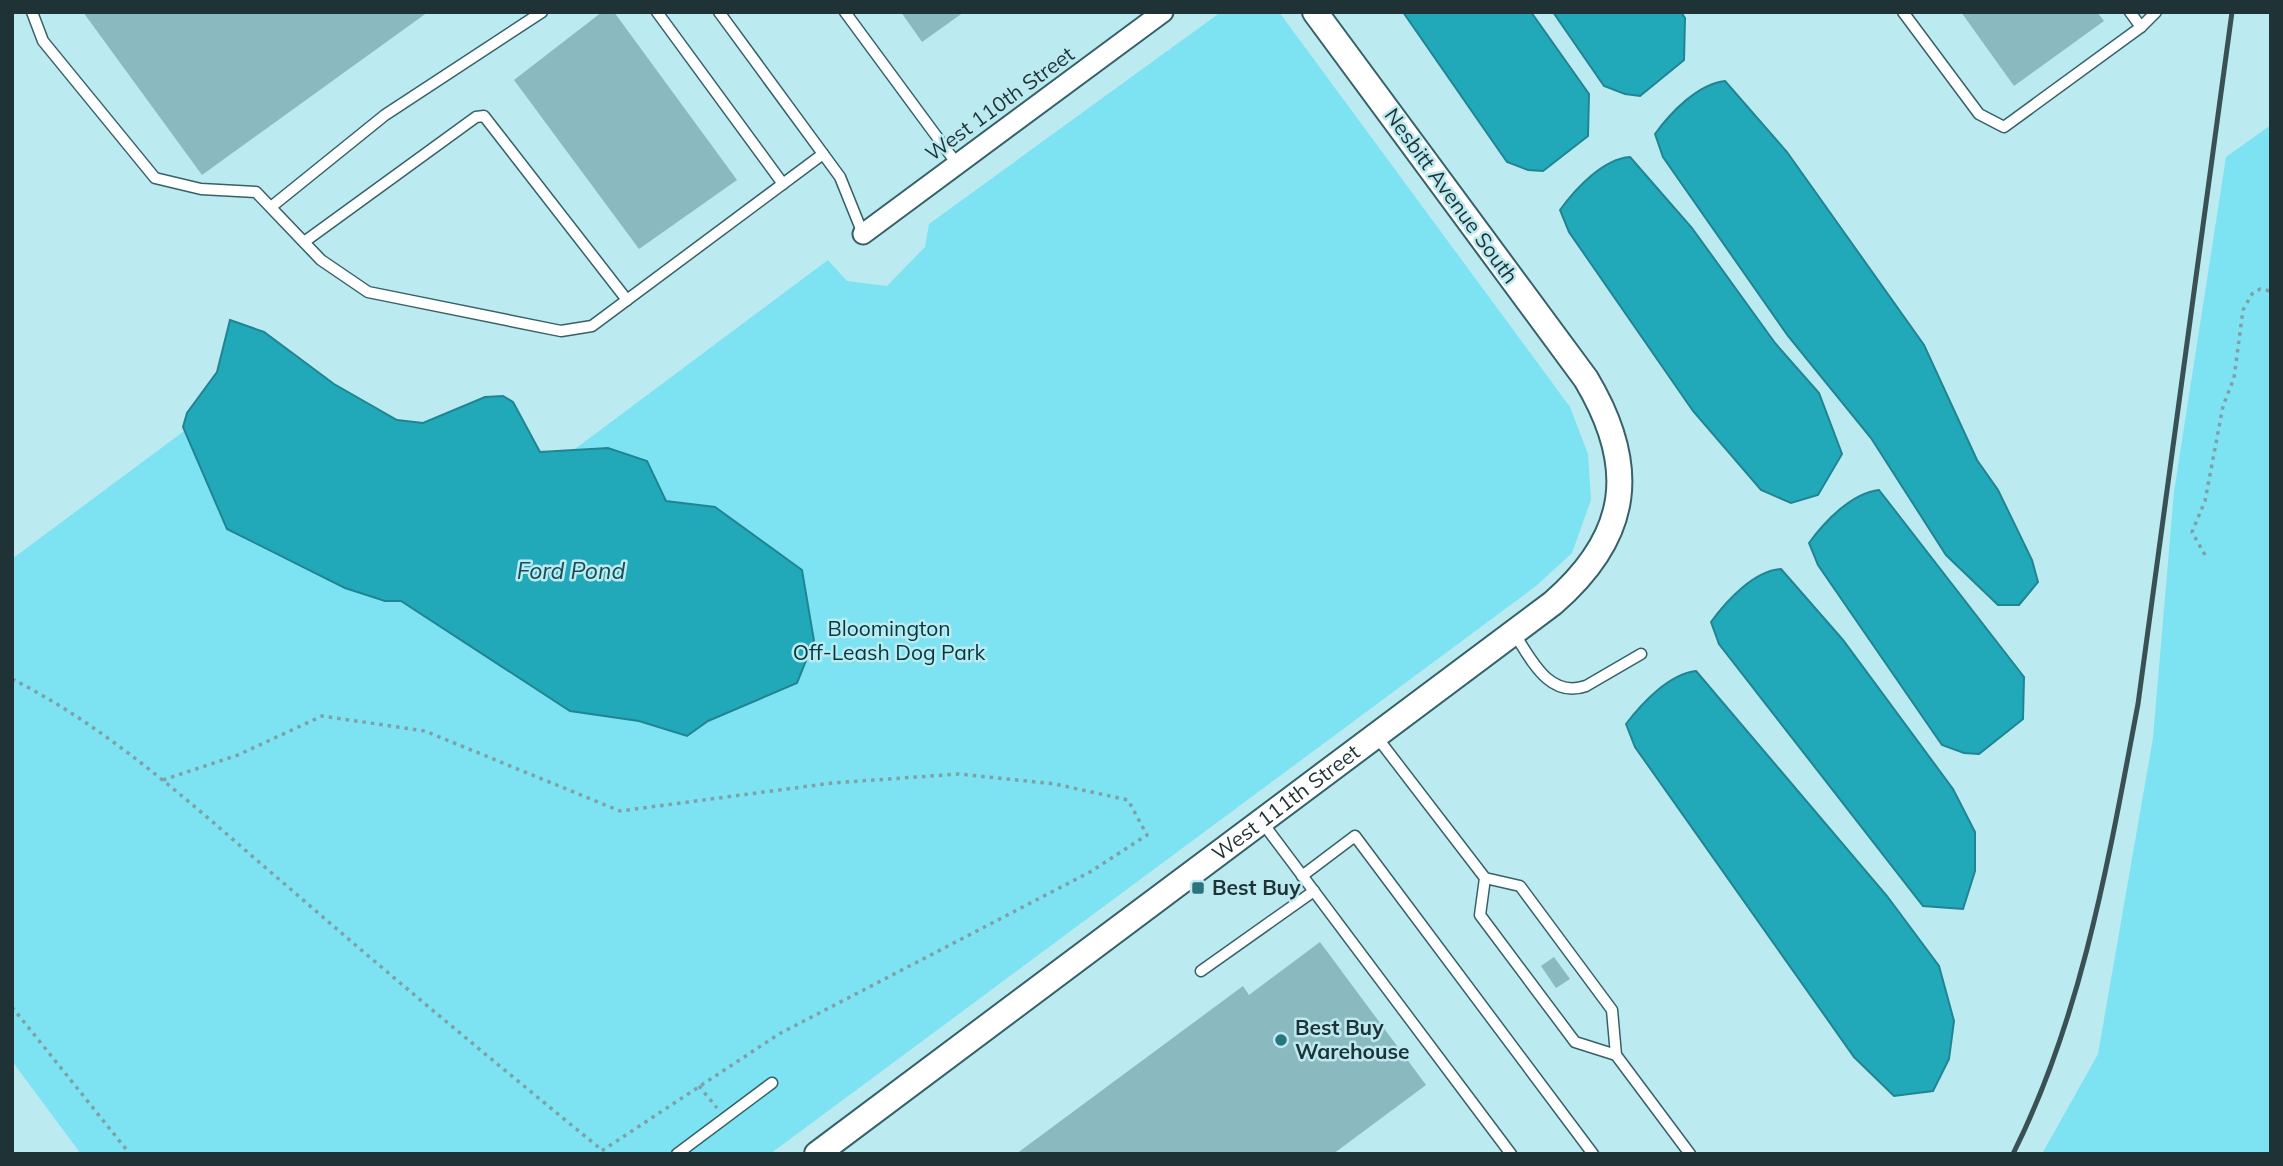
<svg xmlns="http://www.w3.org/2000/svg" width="2283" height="1166" viewBox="0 0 2283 1166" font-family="Mulish,sans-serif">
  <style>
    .green { fill: #7de2f1 }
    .water { fill: #21a9ba; stroke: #208592; stroke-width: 2 }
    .building { fill: #8bb9c0 }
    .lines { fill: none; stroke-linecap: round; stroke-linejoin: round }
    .service-casing { stroke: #366168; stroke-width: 13 }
    .minor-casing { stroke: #366168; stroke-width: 23 }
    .tertiary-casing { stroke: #366168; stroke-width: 28 }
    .path { stroke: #7da1a7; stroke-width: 3.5; stroke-dasharray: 3.5 5; stroke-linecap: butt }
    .service { stroke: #fff; stroke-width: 10 }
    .minor { stroke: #fff; stroke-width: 19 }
    .tertiary { stroke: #fff; stroke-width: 24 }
    .rail { stroke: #395154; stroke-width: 5 }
    .poi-dot { fill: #2b737e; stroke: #bbeaf1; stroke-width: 2.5 }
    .labels { text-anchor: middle; stroke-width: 5; stroke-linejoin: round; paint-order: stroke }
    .street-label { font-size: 21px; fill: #1f3235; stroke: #bbeaf1 }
    .park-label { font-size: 21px; fill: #003940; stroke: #bbeaf1 }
    .poi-label { font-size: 21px; font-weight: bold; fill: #1f3235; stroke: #bbeaf1; text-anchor: start }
    .water-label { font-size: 23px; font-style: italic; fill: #184d54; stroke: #bbeaf1 }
  </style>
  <rect width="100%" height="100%" fill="#bbeaf1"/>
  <!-- green -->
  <g class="green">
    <path d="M1221 12H1279L1570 407 1588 454 1591 500 1572 553 1536 586 770 1154H81L12 1061V559L246 385 397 582 828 260 847 281 887 286 925 247 929 224Z"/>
    <path d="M2271 125V1154H2042L2098 1054 2153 738 2174 492 2226 157Z"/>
  </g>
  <!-- water -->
  <g class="water">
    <path d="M1403 12H1531L1589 94 1588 136 1543 171 1528 170 1507 162Z"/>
    <path d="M1553 12H1681L1685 18 1684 60 1640 96 1625 94 1604 86Z"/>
    <path d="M1725 81 1787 152 1924 345 1977 460 1998 490 2032 560 2038 582 2019 605H1998L1946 555 1871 438 1788 336 1663 157 1655 134C1671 112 1698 84 1725 81Z"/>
    <path d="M1630 157 1692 228 1775 343 1819 393 1842 454 1818 495 1791 503 1761 490 1693 411 1569 232 1560 210C1576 188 1603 159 1630 157Z"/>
    <path d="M230 320 264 332 334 384 397 420 423 423 485 397 503 396 513 402 540 452 608 448 647 461 666 501 715 507 802 570 814 641 797 683 708 721 687 736 639 721 570 711 401 601H385L345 588 227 529 183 427 187 413 217 372Z"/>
    <path d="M1879 490 2024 677 2023 719 1979 754 1964 753 1942 745 1818 565 1809 543C1825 521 1852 493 1879 490Z"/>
    <path d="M1781 569 1843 640 1953 789 1975 832V871L1963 909 1923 906 1719 644 1711 622C1727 600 1754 571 1781 569Z"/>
    <path d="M1696 671 1887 896 1939 966 1954 1021 1949 1059 1933 1091 1894 1096 1854 1057 1635 747 1626 724C1642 703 1669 674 1696 671Z"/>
  </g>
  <!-- building -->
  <g class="building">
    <path d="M83 12H428L202 175Z"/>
    <path d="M602 12H614L737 180 639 249 514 80Z"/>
    <path d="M901 12H964L922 42Z"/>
    <path d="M1961 12H2097L2104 21 2014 86Z"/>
    <path d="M1320 942 1426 1085 1333 1154H1016L1243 986 1249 995Z"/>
    <path d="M1554 957 1570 979 1556 988 1541 966Z"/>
  </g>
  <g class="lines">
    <defs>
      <g id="service">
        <path d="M32 12 43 41 155 178 201 189 256 192 321 260 368 292 561 331 592 326 823 154"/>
        <path d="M657 12 783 184"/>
        <path d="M719 12 840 177 863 234"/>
        <path d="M845 12 957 164"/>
        <path d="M1903 12 1979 114 2004 127 2141 27 2156 12"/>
        <path d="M2130 12 2141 27"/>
        <path d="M271 207 385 115 542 12"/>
        <path d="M304 242 476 117 484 116 627 300"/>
        <path d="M1514 633C1531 659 1549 699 1586 686L1641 654"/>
        <path d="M1376 736 1485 878 1480 915 1575 1042 1616 1055 1612 1010 1520 886 1485 878"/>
        <path d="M1262 822 1511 1154"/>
        <path d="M1302 876 1355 836 1593 1154"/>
        <path d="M1201 971 1314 891"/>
        <path d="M1616 1055 1690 1154"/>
        <path d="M677 1154 772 1083"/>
      </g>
      <path id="minor" d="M863 234 1163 12"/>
      <g id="tertiary">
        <path id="s1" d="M817 1154 1553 603C1631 535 1638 466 1586 379L1315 12"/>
      </g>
    </defs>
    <!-- service casing -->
    <use href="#service" class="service-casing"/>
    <!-- minor casing -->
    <use href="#minor" class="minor-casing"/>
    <!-- tertiary casing -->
    <use href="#tertiary" class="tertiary-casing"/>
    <!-- path -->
    <g class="path">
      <path d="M2205 555 2192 532 2205 501 2223 406 2234 378 2243 310 2252 294 2260 289 2271 291"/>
      <path d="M12 679C117 732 204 816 294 892 395 980 498 1065 602 1150"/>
      <path d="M163 780 238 755 322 716 425 731 620 811 832 783 959 774 1055 784 1128 800 1147 835 1090 872 779 1034 597 1154"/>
      <path d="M12 1007 130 1154"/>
      <path d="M699 1086 717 1108"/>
    </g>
    <!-- service -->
    <use href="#service" class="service"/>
    <!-- minor -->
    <use href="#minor" class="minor"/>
    <!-- tertiary -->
    <use href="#tertiary" class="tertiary"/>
    <!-- rail -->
    <path class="rail" d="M2013 1154C2083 1014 2109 857 2138 704L2232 12"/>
  </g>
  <!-- markers -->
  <g class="poi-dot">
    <rect x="1191" y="881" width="14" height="14" rx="3.5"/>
    <circle cx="1281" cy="1040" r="7"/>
  </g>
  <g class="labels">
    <!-- street labels -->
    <g class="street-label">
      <text transform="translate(1000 104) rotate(-36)" y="7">West 110th Street</text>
      <text transform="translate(1451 196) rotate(54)" y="7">Nesbitt Avenue South</text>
      <text dy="7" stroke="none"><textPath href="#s1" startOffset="586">West 111th Street</textPath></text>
    </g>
    <!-- park labels -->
    <g class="park-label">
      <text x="889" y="636">Bloomington<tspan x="889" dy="24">Off-Leash Dog Park</tspan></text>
    </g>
    <!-- poi labels -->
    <g class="poi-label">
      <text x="1212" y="895">Best Buy</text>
      <text x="1295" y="1035">Best Buy<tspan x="1295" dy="24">Warehouse</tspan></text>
    </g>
    <!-- water labels -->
    <g class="water-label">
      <text x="571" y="579">Ford Pond</text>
    </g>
  </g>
  <!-- border -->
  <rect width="2283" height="1166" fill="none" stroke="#1f3235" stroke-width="28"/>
</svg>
